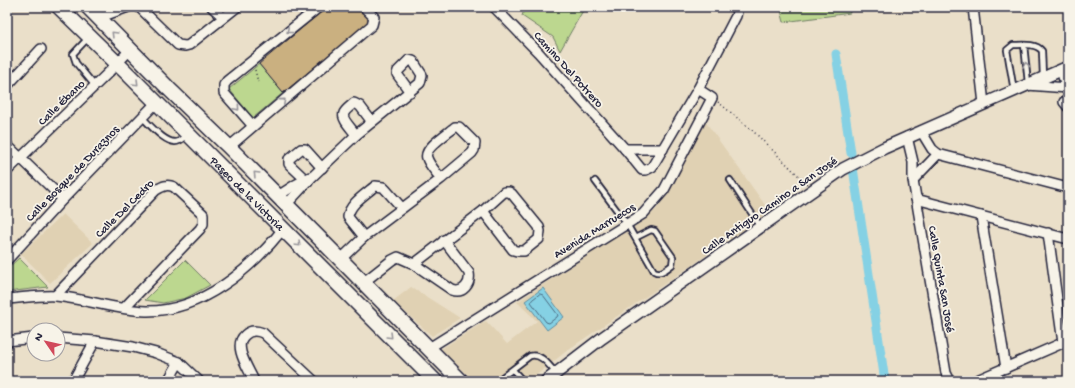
<svg xmlns="http://www.w3.org/2000/svg" width="1075" height="388" viewBox="0 0 1075 388" font-family="'Gochi Hand',sans-serif">
  <style>
    .built { fill: #e0d1b3 }
    .green { fill: #bcd78f; stroke: #6f7c65 }
    .water { fill: #85d1e4; stroke: #5d8ba0 }
    .shadow { fill: #0003 }
    .lines { fill: none; stroke-linecap: round; stroke-linejoin: round }
    .shore { stroke: #4a687f; stroke-width: 1 }
    .canal { stroke: #85d1e4; stroke-width: 9 }
    .building { fill: #cab080; stroke: #22223b }
    .service-casing { stroke: #22223b; stroke-width: 8 }
    .minor-casing { stroke: #22223b; stroke-width: 12 }
    .tertiary-casing { stroke: #22223b; stroke-width: 14 }
    .primary-casing { stroke: #22223b; stroke-width: 17 }
    .path { stroke: #22223b; stroke-width: 1.5; stroke-dasharray: 1 3; stroke-linecap: butt }
    .service { stroke: #f7f3e8; stroke-width: 4.5 }
    .minor { stroke: #f7f3e8; stroke-width: 9 }
    .tertiary { stroke: #f7f3e8; stroke-width: 11 }
    .primary { stroke: #f7f3e8; stroke-width: 14 }
    .oneway { stroke: #97959a }
    .labels { text-anchor: middle; stroke-width: 3.5; stroke-linejoin: round; paint-order: stroke }
    .street-label { font-size: 12px; fill: #22223b; stroke: #f7f3e8 }
  </style>
  <rect width="100%" height="100%" fill="#eadfc9"/>
  <filter id="ink" filterUnits="userSpaceOnUse"><feTurbulence type="fractalNoise" baseFrequency=".025" numOctaves="2"/><feDisplacementMap in="SourceGraphic" scale="8" xChannelSelector="R" yChannelSelector="G"/><feConvolveMatrix kernelMatrix="1 2 1 2 8 2 1 2 1" color-interpolation-filters="sRGB"/></filter>
  <g filter="url(#ink)">
    <!-- built -->
    <g class="built">
      <path d="M705 121 770 212 569 349 529 381H474L441 349 486 321 507 344 537 321 517 302 656 210Z"/>
      <path d="M63 214 93 243 50 283 21 254Z"/>
      <path d="M411 287 460 318 432 336 393 301Z"/>
    </g>
    <!-- green -->
    <g class="green">
      <path d="M525 7H585L560 51 553 37 522 16Z"/>
      <path d="M780 7H849L850 13 784 22Z"/>
      <path d="M259 64 283 93 253 118 229 89Z"/>
      <path d="M19 258 48 287 7 292V269Z"/>
      <path d="M185 260 210 285 186 298 163 303 145 300Z"/>
    </g>
    <!-- water -->
    <path class="water" d="M543 288 564 317 547 330 525 301Z"/>
    <!-- shadow -->
    <path class="shadow" d="M329 7H358L375 25 288 97 260 64Z"/>
    <g class="lines">
      <!-- shore -->
      <path class="shore" d="M540 294 543 295 558 315 557 317 549 323 546 322 531 302 532 300Z"/>
      <!-- canal -->
      <g class="canal">
        <path d="M836 54 851 153"/>
        <path d="M853 168 885 381"/>
      </g>
    </g>
    <!-- building -->
    <path class="building" d="M327 7H359L372 20 283 93 259 64Z"/>
    <g class="lines">
      <defs>
        <g id="service">
          <path d="M89 37 73 54 76 63 95 86"/>
          <path d="M1024 45 1028 83"/>
          <path d="M1014 91 1007 50 1013 45C1022 45 1036 43 1042 51L1043 77"/>
          <path d="M142 117C149 124 168 147 179 141 182 140 184 137 187 135"/>
          <path d="M730 180 760 226"/>
          <path d="M595 181 627 224 654 271C661 275 666 269 672 265L673 257 655 231 651 230 635 238"/>
          <path d="M513 370 523 381"/>
          <path d="M497 381 530 356C542 353 549 366 556 373"/>
        </g>
        <g id="minor">
          <path d="M139 7 178 45 185 46 189 45 237 7"/>
          <path d="M212 7 223 17"/>
          <path d="M494 7 538 52 625 149 642 170H646L652 167 698 89 736 16 738 7"/>
          <path d="M973 7 984 104"/>
          <path d="M98 18 128 7"/>
          <path d="M1061 70 1065 83 1068 88"/>
          <path d="M1027 85 1068 88"/>
          <path d="M7 86 41 49"/>
          <path d="M1064 102 1068 107"/>
          <path d="M253 126 224 93V85L227 81 319 7"/>
          <path d="M921 131 932 149 938 154 1068 188"/>
          <path d="M356 135C353 130 341 119 344 113 346 109 351 106 354 103L360 106 372 122"/>
          <path d="M907 137 913 162V180L946 373 950 381"/>
          <path d="M7 145 63 199"/>
          <path d="M229 147 372 25 374 17 364 7"/>
          <path d="M625 149H663"/>
          <path d="M7 171 107 74 130 50"/>
          <path d="M913 180 938 154"/>
          <path d="M308 182 289 164V159L301 149H305L322 168"/>
          <path d="M278 196 295 185 310 177"/>
          <path d="M916 199 1068 239"/>
          <path d="M286 205 312 177 356 135 420 83 422 75 413 61 409 60 398 71 397 74 410 92"/>
          <path d="M981 216 1006 368"/>
          <path d="M1048 233 1063 343"/>
          <path d="M364 237 348 217C349 204 366 194 375 186L383 187 386 190 402 208"/>
          <path d="M341 259 364 237 441 179 472 153 474 150 475 143 459 127H455C448 133 423 149 427 158 429 165 437 173 441 179"/>
          <path d="M7 260 63 199 156 103"/>
          <path d="M414 264 483 211 504 192H509L512 194 539 227 540 231 539 239 524 251H517L513 250 483 211"/>
          <path d="M364 282 392 260 398 257 414 264 452 290C463 294 471 284 469 273L444 240"/>
          <path d="M55 296 156 190C163 186 167 184 174 187L203 214V224L200 229 124 308"/>
          <path d="M7 299C23 298 40 295 56 296 86 299 116 310 146 311 201 312 251 269 283 229"/>
          <path d="M58 338 95 341 133 347 156 353 179 362 199 381"/>
          <path d="M7 341 34 338"/>
          <path d="M429 348 643 214 664 190 712 98 698 89"/>
          <path d="M73 381 95 341"/>
          <path d="M168 381 179 362"/>
          <path d="M254 381C249 369 232 346 245 335 250 330 256 330 263 333L314 381"/>
          <path d="M975 381 1067 341"/>
        </g>
        <path id="tertiary" d="M546 381 602 338 843 169 884 148 1068 67"/>
        <g id="primary">
          <path id="s1" d="M59 7 125 71 435 381"/>
          <path d="M88 7 169 89 229 147 461 381"/>
        </g>
      </defs>
      <!-- service casing -->
      <use href="#service" class="service-casing"/>
      <!-- minor casing -->
      <use href="#minor" class="minor-casing"/>
      <!-- tertiary casing -->
      <use href="#tertiary" class="tertiary-casing"/>
      <!-- primary casing -->
      <use href="#primary" class="primary-casing"/>
      <!-- path -->
      <g class="path">
        <path d="M255 70 258 82"/>
        <path d="M718 102 752 130 807 184"/>
      </g>
      <!-- service -->
      <use href="#service" class="service"/>
      <!-- minor -->
      <use href="#minor" class="minor"/>
      <!-- tertiary -->
      <use href="#tertiary" class="tertiary"/>
      <!-- primary -->
      <use href="#primary" class="primary"/>
    </g>
    <!-- one-way arrows -->
    <defs><path id="oneway-chevron" d="M-2-3.5L2.5 0L-2 3.5" fill="none" stroke-width="1.6" stroke-linecap="round" stroke-linejoin="round"/></defs>
    <g class="oneway">
      <use href="#oneway-chevron" transform="translate(289 31) rotate(141)"/>
      <use href="#oneway-chevron" transform="translate(114 34) rotate(-135)"/>
      <use href="#oneway-chevron" transform="translate(1026 65) rotate(-97)"/>
      <use href="#oneway-chevron" transform="translate(136 83) rotate(45)"/>
      <use href="#oneway-chevron" transform="translate(283 101) rotate(-40)"/>
      <use href="#oneway-chevron" transform="translate(237 108) rotate(49)"/>
      <use href="#oneway-chevron" transform="translate(256 174) rotate(-135)"/>
      <use href="#oneway-chevron" transform="translate(298 244) rotate(45)"/>
      <use href="#oneway-chevron" transform="translate(390 336) rotate(45)"/>
    </g>
  </g>
  <g class="labels">
    <!-- street labels -->
    <g class="street-label">
      <text transform="translate(569 69) rotate(48)" y="4">Camino Del Potrero</text>
      <text transform="translate(61 102) rotate(-44)" y="4">Calle Ébano</text>
      <text transform="translate(72 173) rotate(-46)" y="4">Calle Bosque de Duraznos</text>
      <text dy="4" stroke="none"><textPath href="#s1" startOffset="265">Paseo de la Victoria</textPath></text>
      <text transform="translate(769 205) rotate(-35)" y="4">Calle Antiguo Camino a San José</text>
      <text transform="translate(124 208) rotate(-45)" y="4">Calle Del Cedro</text>
      <text transform="translate(594 230) rotate(-32)" y="4">Avenida Marruecos</text>
      <text transform="translate(942 279) rotate(80)" y="4">Calle Quinta San José</text>
    </g>
  </g>
  <!-- margin -->
  <rect width="1075" height="388" fill="none" stroke="#f7f3e8" stroke-width="24"/>
  <rect x="12" y="12" width="1051" height="364" fill="none" stroke="#22223b" stroke-width="1.5" filter="url(#ink)"/>
  <!-- north arrow -->
  <g transform="translate(46 342) rotate(304)"><circle r="19" fill="#f7f3e8" stroke="#a29fa3"/>
  <path d="M0-3L7 15L0 10L-7 15Z" fill="#d1495b"/>
  <text y="-6" font-size="11" font-weight="bold" text-anchor="middle" fill="#22223b">N</text>
  </g>
</svg>
